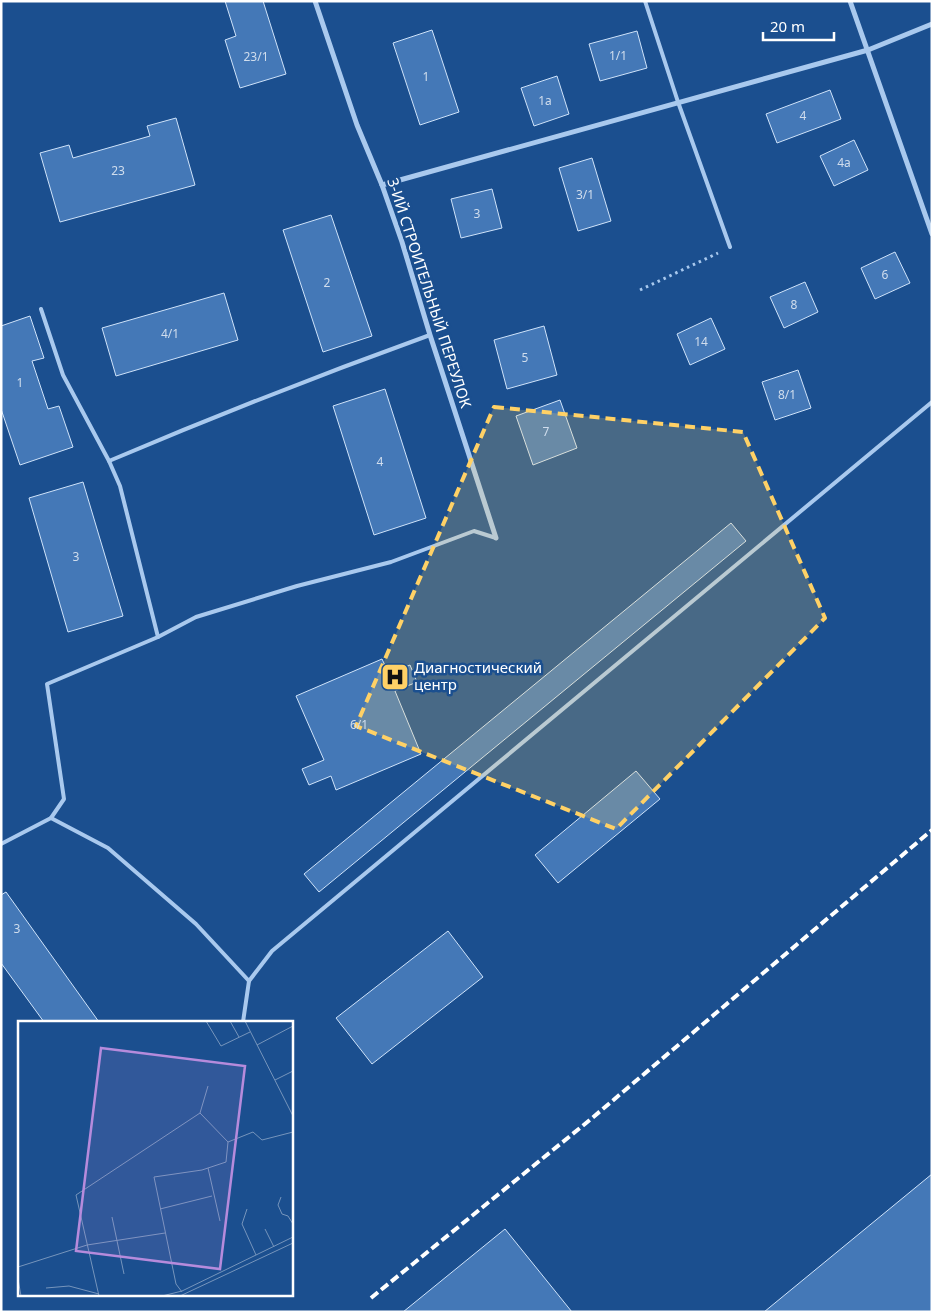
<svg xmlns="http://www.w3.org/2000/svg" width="933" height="1313" viewBox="0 0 933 1313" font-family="'Noto Sans',sans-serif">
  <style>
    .building { fill: #4478b7; stroke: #cfe3fa }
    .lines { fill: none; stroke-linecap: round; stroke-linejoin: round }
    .path { stroke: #a9c9ee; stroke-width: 3; stroke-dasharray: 2.5 4; stroke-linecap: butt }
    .lane { stroke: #a9c9ee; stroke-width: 4 }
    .street { stroke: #a9c9ee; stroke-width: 5 }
    .rail { stroke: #fff; stroke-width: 4; stroke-dasharray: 9 4; stroke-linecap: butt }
    .marked { fill: #ffd166; fill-opacity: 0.2; stroke: #ffd166; stroke-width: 4; stroke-dasharray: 10 6; stroke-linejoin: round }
    .labels { text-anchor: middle; stroke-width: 5; stroke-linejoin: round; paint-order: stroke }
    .number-label { font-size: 12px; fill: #d0dded }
    .street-label { font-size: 15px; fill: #fff; stroke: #1b4f8f }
    .poi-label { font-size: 15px; fill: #fff; stroke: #1b4f8f; text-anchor: start }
    .inset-road { fill: none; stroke: #7695bc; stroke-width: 1 }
    .view { fill: #b68bdc; fill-opacity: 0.15; stroke: #b68bdc; stroke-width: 2.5 }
    .inset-edge { fill: none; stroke: #fff; stroke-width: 2.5 }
  </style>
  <rect width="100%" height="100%" fill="#1b4f8f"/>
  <!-- building -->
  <g class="building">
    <path d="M225 1H263L286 74 240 88 225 40 236 36Z"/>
    <path d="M432 30 459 112 420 125 393 43Z"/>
    <path d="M637 31 647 68 600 81 589 44Z"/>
    <path d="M557 76 569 114 534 126 521 88Z"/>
    <path d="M830 90 841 119 777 143 766 114Z"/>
    <path d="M176 118 195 185 60 222 40 153 69 145 73 158 150 136 147 126Z"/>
    <path d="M854 140 868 170 834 186 820 156Z"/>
    <path d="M592 158 611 221 578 231 559 168Z"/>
    <path d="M492 189 502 228 461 238 451 199Z"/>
    <path d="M331 215 372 336 323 352 283 230Z"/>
    <path d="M895 252 910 283 875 299 861 268Z"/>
    <path d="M805 282 818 312 784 328 770 297Z"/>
    <path d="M224 293 238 340 116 376 102 328Z"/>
    <path d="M30 316 44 358 32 361 48 409 59 406 73 447 20 465 1 409V326Z"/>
    <path d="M711 318 725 349 690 365 677 334Z"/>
    <path d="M544 326 557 375 507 389 494 340Z"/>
    <path d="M798 370 811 408 775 420 762 382Z"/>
    <path d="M385 389 426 518 374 535 333 406Z"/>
    <path d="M560 400 577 448 533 465 516 416Z"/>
    <path d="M83 482 123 616 68 632 29 498Z"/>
    <path d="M731 523 746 541 319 892 304 874Z"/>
    <path d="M382 659 389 674 410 665 417 682 395 691 421 754 336 790 331 776 309 785 302 769 324 760 296 696Z"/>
    <path d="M636 771 660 799 558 883 535 855Z"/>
    <path d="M6 892 99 1022H44L1 963V895Z"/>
    <path d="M448 931 483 977 372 1064 336 1018Z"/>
    <path d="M932 1174V1312H764Z"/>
    <path d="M505 1229 572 1312H403Z"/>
  </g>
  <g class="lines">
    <!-- path -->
    <path class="path" d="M640 290 718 253"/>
    <!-- lane -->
    <g class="lane">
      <path d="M645 1 678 102 730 247"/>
      <path d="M41 309 63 375 109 461 120 486 158 637"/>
      <path d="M109 461C215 416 322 374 430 335"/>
      <path d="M51 818 108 848 196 924 249 981 272 951 932 402"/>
      <path d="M1 844 51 818 64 799 47 684 158 637 196 617 297 586 391 562 474 531 496 538"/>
      <path d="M243 1022 249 981"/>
    </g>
    <!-- street -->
    <g class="street">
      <path d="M315 1 357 125 382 185 402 242 430 335 496 538"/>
      <path d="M850 1 932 234"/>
      <path d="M382 185 868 50 932 24"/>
    </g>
    <!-- rail -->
    <path class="rail" d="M371 1298 591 1119 932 830"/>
  </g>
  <!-- marked area -->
  <path class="marked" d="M494 407 743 432 825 618 616 829 356 726Z"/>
  <!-- icons -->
  <defs>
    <symbol id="hospital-square" viewBox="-11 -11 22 22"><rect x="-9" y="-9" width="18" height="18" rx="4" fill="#ffd166" stroke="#1b4f8f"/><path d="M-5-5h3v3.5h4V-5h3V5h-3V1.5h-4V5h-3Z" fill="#111"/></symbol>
  </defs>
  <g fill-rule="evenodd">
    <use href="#hospital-square" x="379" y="661" width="32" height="32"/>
  </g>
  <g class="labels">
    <!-- number labels -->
    <g class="number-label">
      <text x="618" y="60">1/1</text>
      <text x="256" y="61">23/1</text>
      <text x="426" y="81">1</text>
      <text x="545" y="105">1а</text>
      <text x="803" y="120">4</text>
      <text x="844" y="167">4а</text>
      <text x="118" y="175">23</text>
      <text x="585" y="199">3/1</text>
      <text x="477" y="218">3</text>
      <text x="885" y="279">6</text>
      <text x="327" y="287">2</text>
      <text x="794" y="309">8</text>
      <text x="170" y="338">4/1</text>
      <text x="701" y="346">14</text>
      <text x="525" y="362">5</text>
      <text x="20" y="387">1</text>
      <text x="787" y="399">8/1</text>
      <text x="546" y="436">7</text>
      <text x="380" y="466">4</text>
      <text x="76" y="561">3</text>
      <text x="359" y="729">6/1</text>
      <text x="17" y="933">3</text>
    </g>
    <!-- street labels -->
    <g class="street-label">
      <text transform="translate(429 293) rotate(72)" y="5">3-ИЙ СТРОИТЕЛЬНЫЙ ПЕРЕУЛОК</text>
    </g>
    <!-- poi labels -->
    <g class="poi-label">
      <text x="414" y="673">Диагностический<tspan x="414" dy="17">центр</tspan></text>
    </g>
  </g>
  <!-- overview -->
  <g transform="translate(18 1021)">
    <rect width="275" height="275" fill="#1b4f8f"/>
    <path class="inset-road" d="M188 0 203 25 232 11M212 0 221 16M227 0 275 95M239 24 275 5M257 59 275 50M182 92 190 65M190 147 202 200M263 176 260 184 264 193 270 195 275 203M142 188 194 175M229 188 224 203 238 234M94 196 106 253M247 208 256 226M0 246 69 224 147 212M0 258 3 275M28 267 51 265 81 273M164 271 158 263 136 156 184 149 208 141 210 121 235 111 244 119 275 111M81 275 58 174 182 92 210 121M144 275 164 270 275 216M162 275 275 222"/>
    <path class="view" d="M83 27 227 45 202 248 58 230Z"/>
    <rect width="275" height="275" class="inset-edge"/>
  </g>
  <!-- border -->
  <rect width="933" height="1313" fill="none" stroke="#ffffff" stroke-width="5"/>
  <!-- scale -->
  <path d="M763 32v8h71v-8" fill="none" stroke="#ffffff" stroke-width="2.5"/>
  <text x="770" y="32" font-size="15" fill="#ffffff" stroke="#1b4f8f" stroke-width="4" paint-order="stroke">20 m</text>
</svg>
